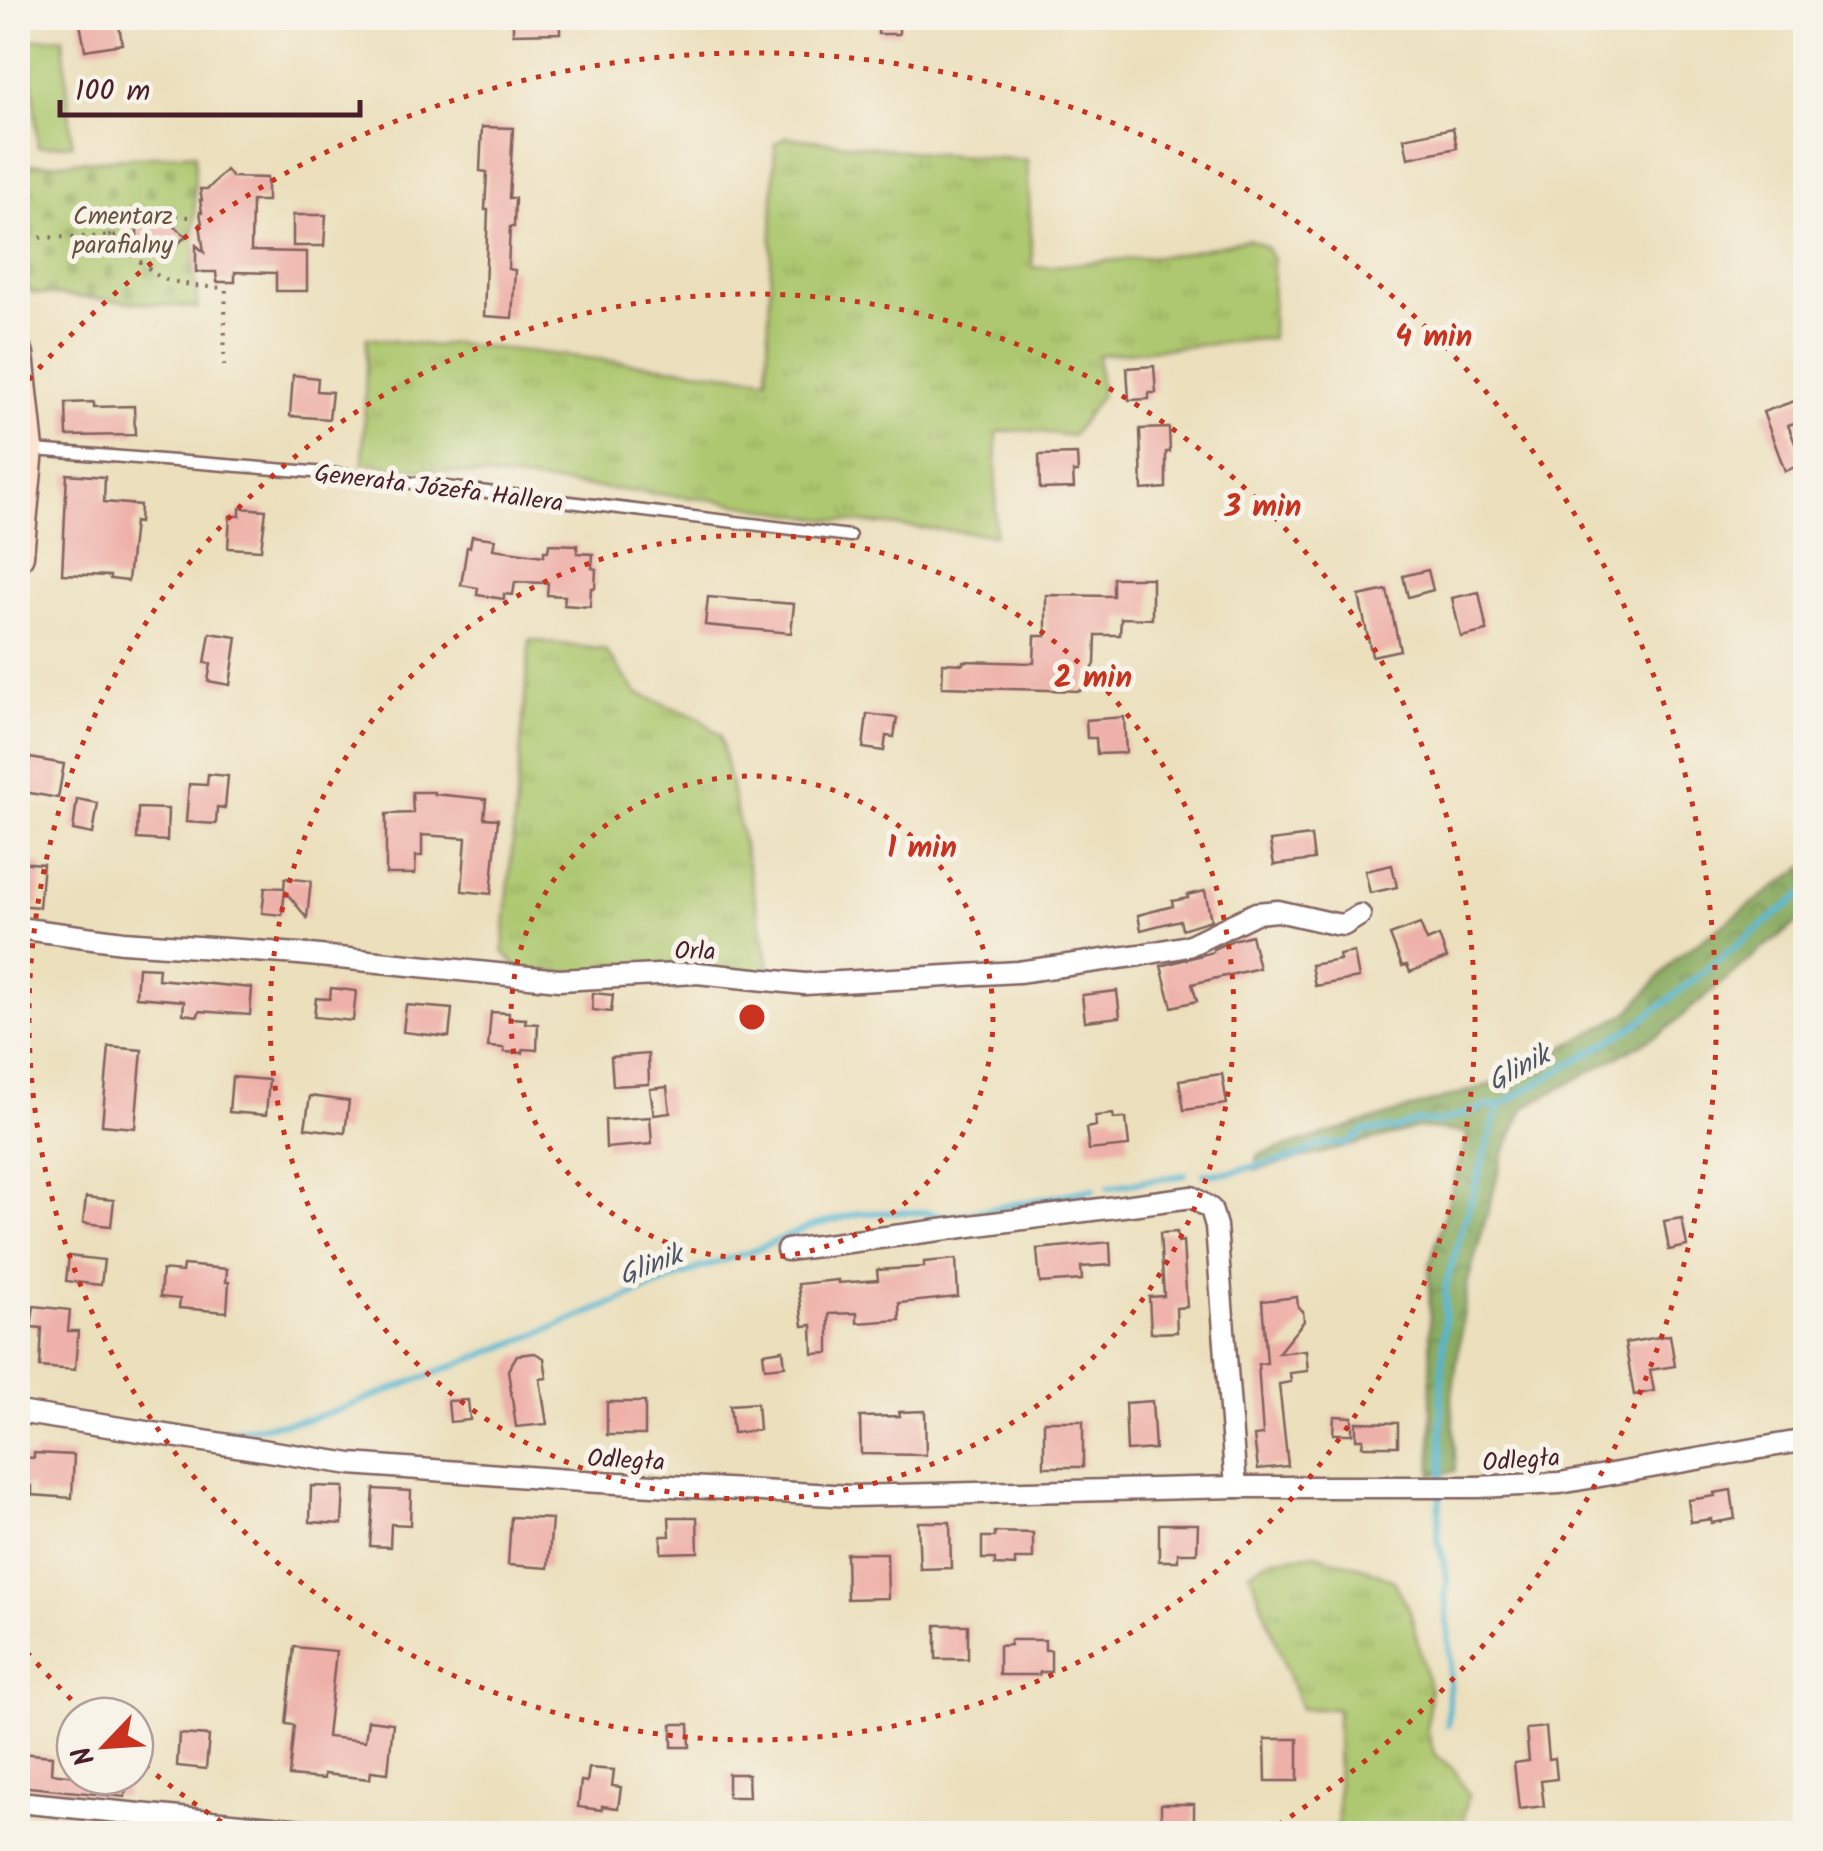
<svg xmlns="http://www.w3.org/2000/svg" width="1823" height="1851" viewBox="0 0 1823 1851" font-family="Kalam,sans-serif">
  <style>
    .grass { fill: url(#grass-tufts); stroke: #7c744d; stroke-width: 2.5 }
    .forest { fill: url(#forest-crowns); stroke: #6a6646; stroke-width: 2.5 }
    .cemetery { fill: url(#cemetery-stones); stroke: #7c744d; stroke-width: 2.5 }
    .park { fill: #adc86f; stroke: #7c744d; stroke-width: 2.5 }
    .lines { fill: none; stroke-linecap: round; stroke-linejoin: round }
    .stream { stroke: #51b6d0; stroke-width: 6 }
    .building { fill: #eeb1a9 }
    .lane-casing { stroke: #82625e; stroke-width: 15 }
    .street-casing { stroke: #82625e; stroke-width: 25 }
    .secondary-casing { stroke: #82625e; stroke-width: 35 }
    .path { stroke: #82625e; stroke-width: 4; stroke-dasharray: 2.5 8; stroke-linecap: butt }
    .lane { stroke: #fff; stroke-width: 10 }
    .street { stroke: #fff; stroke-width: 20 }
    .secondary { stroke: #fde4d1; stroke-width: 30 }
    .ring { fill: none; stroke: #c8321e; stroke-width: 5; stroke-dasharray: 5 10 }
    .labels { text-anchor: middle; stroke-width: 10; stroke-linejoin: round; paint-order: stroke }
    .park-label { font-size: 25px; fill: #68523f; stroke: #f7f3e8 }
    .street-label { font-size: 25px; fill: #4a1f2b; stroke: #f7f3e8 }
    .water-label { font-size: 28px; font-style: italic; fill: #4c5465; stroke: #f7f3e8 }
    .centre { fill: #c8321e; stroke: #f7f3e8; stroke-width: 5 }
    .ring-label { font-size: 30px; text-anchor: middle; font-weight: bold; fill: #c8321e; stroke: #f7f3e8; stroke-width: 10; stroke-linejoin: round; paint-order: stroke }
  </style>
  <defs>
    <pattern id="grass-tufts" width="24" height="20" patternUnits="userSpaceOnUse" patternTransform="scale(2.5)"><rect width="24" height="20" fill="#adc86f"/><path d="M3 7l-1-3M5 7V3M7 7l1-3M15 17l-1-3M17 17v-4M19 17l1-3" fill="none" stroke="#96ab60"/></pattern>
    <pattern id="forest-crowns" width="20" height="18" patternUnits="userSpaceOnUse" patternTransform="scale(2.5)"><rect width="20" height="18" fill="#8aac62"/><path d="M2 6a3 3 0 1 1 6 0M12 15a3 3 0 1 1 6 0" fill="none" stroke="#738b51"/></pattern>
    <pattern id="cemetery-stones" width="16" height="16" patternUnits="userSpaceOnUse" patternTransform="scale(2.5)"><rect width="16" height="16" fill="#adc86f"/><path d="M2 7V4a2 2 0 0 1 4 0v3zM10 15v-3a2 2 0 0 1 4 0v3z" fill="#96ab60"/></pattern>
  </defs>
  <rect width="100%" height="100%" fill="#f7f3e8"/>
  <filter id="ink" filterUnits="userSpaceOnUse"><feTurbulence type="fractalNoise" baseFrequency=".01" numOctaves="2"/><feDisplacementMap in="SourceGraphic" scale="20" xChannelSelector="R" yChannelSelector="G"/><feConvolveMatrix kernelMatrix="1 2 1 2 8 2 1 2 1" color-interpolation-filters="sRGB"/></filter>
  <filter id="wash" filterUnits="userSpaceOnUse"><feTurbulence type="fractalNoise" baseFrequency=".0048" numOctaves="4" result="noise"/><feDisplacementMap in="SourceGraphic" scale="40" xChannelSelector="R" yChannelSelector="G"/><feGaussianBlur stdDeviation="2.25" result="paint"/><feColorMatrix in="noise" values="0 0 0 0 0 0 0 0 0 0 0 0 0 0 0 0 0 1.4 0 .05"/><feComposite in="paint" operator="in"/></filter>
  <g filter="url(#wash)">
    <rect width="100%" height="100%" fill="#ebdfbc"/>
    <!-- grass -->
    <g class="grass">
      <path d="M786 137 924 153 1027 160 1033 268 1179 254 1249 239 1266 247 1273 259 1272 338 1098 355 1101 395 1072 436 1025 430 997 432 995 535 822 519 715 500 363 463 367 338 435 346 451 343 767 378 775 144Z"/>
      <path d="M530 640 605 650 637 693 699 718 720 735 771 974 587 973 519 970 503 951Z"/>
      <path d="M1315 1554 1368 1569 1394 1581 1410 1611 1430 1691 1427 1729 1434 1753 1454 1770 1468 1794 1462 1833H1338L1337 1709H1301L1250 1572 1268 1560Z"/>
    </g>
    <!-- forest -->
    <path class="forest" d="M1805 866V917L1762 949 1663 1032 1525 1107 1504 1153 1468 1282 1452 1397 1456 1471 1432 1475 1429 1268 1468 1133 1418 1128 1256 1170 1258 1155 1501 1081 1629 1012 1676 958Z"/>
    <!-- cemetery -->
    <path class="cemetery" d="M195 153 194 272 198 308 33 293 27 287 18 233V166Z"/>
    <!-- park -->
    <path class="park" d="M63 37 72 144 38 147 29 40Z"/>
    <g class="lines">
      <!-- stream -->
      <g class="stream">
        <path d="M1204 1174 1226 1173 1300 1156 1311 1149 1325 1144H1347L1364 1131 1395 1129 1419 1121 1439 1122 1489 1106H1499L1636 1025 1806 891"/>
        <path d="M1109 1187 1185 1175"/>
        <path d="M232 1431 309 1419 338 1410 550 1329 700 1268 755 1250 811 1226 861 1213 924 1212 950 1217 1094 1189"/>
        <path d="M1442 1480 1441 1402 1446 1284 1499 1106"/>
        <path d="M1440 1494 1438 1539 1448 1582 1445 1590 1450 1661 1448 1725"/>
      </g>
    </g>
    <g id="blocks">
      <!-- building -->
      <g class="building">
        <path d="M79 18H118L122 44 85 50Z"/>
        <path d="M513 18H560V33L513 34Z"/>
        <rect x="878" y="18" width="21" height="16"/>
        <path d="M482 127 513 128 509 198H515L514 227H510L508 269 515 270 512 318 484 316 488 210H485L487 172 480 171Z"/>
        <path d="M1453 128 1457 148 1408 158 1404 138Z"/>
        <path d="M226 170 232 177 267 178V201H252L251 251 307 252V291H276V273L235 272V282H217L216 272H196V245L204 252 200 224H202L200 212H202L200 200H202L200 189H208Z"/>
        <path d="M293 215H326L324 246H293Z"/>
        <path d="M137 223H171L186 236 171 251 137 250Z"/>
        <path d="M1154 366 1156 393H1149V399L1129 400 1127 368Z"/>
        <path d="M293 375 318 378 317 391 332 392 329 419 290 416Z"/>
        <path d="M1806 397V419L1788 425 1803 464 1785 471 1763 412Z"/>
        <path d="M94 402V407L134 406 135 435 67 436 66 403Z"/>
        <path d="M1169 428 1170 452H1166V488L1142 490 1140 429Z"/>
        <path d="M1077 454 1078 472H1073L1074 488 1040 489 1039 455Z"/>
        <path d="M67 474 105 477 104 502 140 505 139 523 134 522 128 581 110 579V576L62 574Z"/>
        <path d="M240 508 266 510 261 550 228 548 230 516H240Z"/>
        <path d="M472 536 495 539 493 549 544 556V551H548L549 544 577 545V553L593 554 592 568 596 569 595 588H591L590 607 564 605 565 596 547 595 548 583 515 582 513 595 504 594V599L477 595 478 588 461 585 467 547H470Z"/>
        <path d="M1428 570 1433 590 1408 597 1403 576Z"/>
        <path d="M1113 578H1152V619L1121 618 1120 635H1096L1095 664 1080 691 942 687 943 663 963 664V661L1034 663 1035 636H1046V595L1113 596Z"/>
        <path d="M1387 590 1400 650 1372 656 1359 596Z"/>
        <path d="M1479 592 1487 631 1461 637 1452 598Z"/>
        <path d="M708 597 794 604 791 633 705 625Z"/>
        <path d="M210 633 237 637 230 685 208 681 211 664 205 663Z"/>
        <path d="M867 714 897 718 894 737 886 736 884 751 863 748Z"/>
        <path d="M1124 717 1126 753 1097 754 1096 738H1087L1086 720Z"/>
        <path d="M30 758 64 764 58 798 24 792Z"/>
        <path d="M208 774 228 776 225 808 217 807 216 824 186 822 189 784 207 785Z"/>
        <path d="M412 792H434V794L486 799 484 818 498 819 491 894 462 891 466 838 422 835V856H416L415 874H386V814L413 813Z"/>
        <path d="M77 799 98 803 93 834 73 830Z"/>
        <path d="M138 808 168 809 167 841 137 839Z"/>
        <path d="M1311 836 1314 860 1274 865 1270 841Z"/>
        <path d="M18 862 43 864 39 907 18 905Z"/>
        <path d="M1392 865 1397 887 1370 893 1365 871Z"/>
        <path d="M285 878 311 881 307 918 285 891 282 915 262 913 265 887 284 888Z"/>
        <path d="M1205 891 1211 920 1182 929 1180 920 1141 930 1138 915 1173 906 1172 901 1188 898 1187 895Z"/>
        <path d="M1420 924 1427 941 1439 936 1447 958 1410 972 1407 965 1402 966 1390 935Z"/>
        <path d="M1251 935 1259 968 1192 984 1197 1001 1172 1007 1161 966 1213 952V949L1233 940Z"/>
        <path d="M1354 952 1359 978 1315 986 1311 965 1340 960 1339 955Z"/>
        <path d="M138 967 159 968 158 979 252 988 250 1015 199 1011 198 1016 183 1014 184 1001 136 997Z"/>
        <path d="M331 988 356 991 353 1021 314 1017 316 998 330 999Z"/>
        <path d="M1117 991 1120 1017 1085 1021 1082 995Z"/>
        <path d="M593 993 613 995 611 1012 592 1010Z"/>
        <path d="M406 1005 452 1009 449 1037 403 1032Z"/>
        <path d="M491 1012 509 1013V1018L526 1019 525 1023 538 1024 537 1050 523 1049V1053L504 1052V1048L488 1047Z"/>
        <path d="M109 1047 142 1050 135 1128 102 1125Z"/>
        <path d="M648 1054 649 1084 613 1086 611 1057Z"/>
        <path d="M1222 1074 1227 1104 1184 1110 1179 1080Z"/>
        <path d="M232 1077 269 1080 266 1115 229 1112Z"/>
        <path d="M667 1087 670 1113 654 1115 650 1089Z"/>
        <path d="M310 1096 349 1101 345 1133 305 1128Z"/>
        <path d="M1113 1114 1114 1119 1126 1118 1129 1146 1089 1150 1086 1128 1096 1126 1095 1116Z"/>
        <path d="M650 1117 652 1144 606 1148 605 1120Z"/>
        <path d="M86 1197 114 1200 111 1226 83 1223Z"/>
        <path d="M1682 1218 1687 1246 1669 1250 1664 1221Z"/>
        <path d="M1177 1232 1178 1242 1183 1241 1187 1307 1176 1308 1177 1332 1151 1333 1149 1297 1164 1296 1160 1233Z"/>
        <path d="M1110 1242 1111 1265 1081 1267 1082 1280 1040 1283 1037 1249Z"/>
        <path d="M69 1256 104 1260 101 1285 66 1281Z"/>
        <path d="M956 1259 958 1297 899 1303 900 1320 857 1323V1313L829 1314V1353L813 1354 812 1325 803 1326 798 1284 838 1280V1283L878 1280 877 1270 924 1267V1262Z"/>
        <path d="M183 1265 227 1269 226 1282H229L227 1312 179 1308 180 1299 160 1297 162 1270 182 1272Z"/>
        <path d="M1297 1297 1298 1307 1303 1311 1304 1321 1278 1353 1306 1350 1308 1371 1290 1373 1291 1382 1279 1384 1288 1466 1258 1469 1254 1436 1263 1435 1258 1364 1267 1363 1262 1301Z"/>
        <path d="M34 1306 70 1310 68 1331H78L75 1370 40 1367 42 1328 31 1327Z"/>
        <path d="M1670 1335 1675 1366 1650 1370 1654 1391 1634 1395 1625 1343Z"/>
        <path d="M783 1350 785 1366 765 1368 763 1353Z"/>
        <path d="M535 1353 544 1358 547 1378 540 1379 547 1424 516 1427 508 1370 517 1355Z"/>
        <path d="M468 1400 470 1420 450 1422 448 1401Z"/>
        <path d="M1152 1401 1155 1449 1127 1451 1125 1403Z"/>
        <rect x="607" y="1402" width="38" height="33"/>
        <path d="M757 1403 759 1430 733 1433 730 1405Z"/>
        <path d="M925 1411 926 1455 861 1454 860 1417 900 1416 899 1412Z"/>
        <path d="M1334 1416 1352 1417V1434H1333Z"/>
        <rect x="1044" y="1421" width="39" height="46"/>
        <path d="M1356 1422 1398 1423V1446H1362L1363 1439H1356Z"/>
        <path d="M34 1453 74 1455 72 1498 32 1495V1486H19L20 1457 34 1458Z"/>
        <path d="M311 1486 344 1487 342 1524 310 1522Z"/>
        <path d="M374 1489 411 1491 410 1525 391 1524 390 1547 370 1546Z"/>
        <path d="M1731 1490 1735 1519 1711 1523V1519L1691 1522 1688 1500 1715 1496 1714 1493Z"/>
        <path d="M511 1517 552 1519 548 1568 508 1565Z"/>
        <path d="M669 1517H697L698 1552 661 1553V1536H670Z"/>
        <path d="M918 1522H950L951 1568 920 1569Z"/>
        <path d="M1159 1524H1198L1197 1553H1178V1561H1159Z"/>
        <path d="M995 1532 1033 1533V1559H1015V1566L995 1565V1559H982V1537H995Z"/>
        <path d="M846 1553H887L888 1598 847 1599Z"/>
        <rect x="936" y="1625" width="32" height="34"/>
        <path d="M1010 1640H1045V1650H1051V1672H1040L1039 1675H999V1646L1010 1645Z"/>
        <path d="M294 1647 336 1651 327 1737 365 1741 368 1720 393 1723 388 1773 371 1771 370 1779 324 1774V1779L289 1776 294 1725 286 1724Z"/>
        <path d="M672 1724H689L690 1747H672Z"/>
        <path d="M1546 1727 1549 1759 1555 1758 1557 1779 1541 1781 1544 1806 1519 1809 1514 1763 1529 1761 1526 1729Z"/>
        <path d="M179 1734 209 1736 206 1769 177 1766Z"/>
        <path d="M1265 1739H1298V1781H1266Z"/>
        <path d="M19 1753 52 1756 51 1773 75 1776H127L125 1797 18 1786Z"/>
        <path d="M589 1768 614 1770 612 1786 621 1787 618 1808 602 1806V1810L578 1807 581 1781 587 1782Z"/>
        <path d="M728 1774H748L749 1797H728Z"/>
        <rect x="1161" y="1804" width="33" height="30"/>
      </g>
    </g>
  </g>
  <g filter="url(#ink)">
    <use href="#blocks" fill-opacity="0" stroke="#82625e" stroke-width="2.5"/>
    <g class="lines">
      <defs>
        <path id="lane" d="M34 450 339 474 850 536"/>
        <g id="street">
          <path d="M18 928 123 942 299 954 559 980 697 973 805 984 1018 972 1140 955 1188 946 1256 913 1278 911 1335 924 1344 925 1360 915"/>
          <path d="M787 1250 1192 1197 1211 1209 1216 1226 1236 1487"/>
          <path d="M18 1412 351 1464 582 1481 851 1496 1236 1487H1478L1560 1483 1806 1440"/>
          <path d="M18 1802 343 1834"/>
        </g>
        <path id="secondary" d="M18 354 28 449 18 555"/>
      </defs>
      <!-- lane casing -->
      <use href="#lane" class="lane-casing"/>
      <!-- street casing -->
      <use href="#street" class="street-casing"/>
      <!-- secondary casing -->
      <use href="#secondary" class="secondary-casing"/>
      <!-- path -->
      <g class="path">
        <path d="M189 217C156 215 132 209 109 237L162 279 195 286 226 288"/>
        <path d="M19 238 127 236"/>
        <path d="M224 366 226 282"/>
      </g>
      <!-- lane -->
      <use href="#lane" class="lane"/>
      <!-- street -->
      <use href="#street" class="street"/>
      <!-- secondary -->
      <use href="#secondary" class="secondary"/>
    </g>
  </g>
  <!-- distance rings -->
  <g class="ring">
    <circle cx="752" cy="1017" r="241"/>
    <circle cx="752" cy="1017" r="482"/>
    <circle cx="752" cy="1017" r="723"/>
    <path d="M234 1830A964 964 0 0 1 139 1761M82 1710A964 964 0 0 1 19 1643M19 391A964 964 0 1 1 1270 1830"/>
  </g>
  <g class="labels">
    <!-- park labels -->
    <g class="park-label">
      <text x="123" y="224">Cmentarz<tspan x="123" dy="29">parafialny</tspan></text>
    </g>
    <!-- street labels -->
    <g class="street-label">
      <text transform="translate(439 487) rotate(7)" y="9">Generała Józefa Hallera</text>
      <text transform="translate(695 950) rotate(1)" y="9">Orla</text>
      <text transform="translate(626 1459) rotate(3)" y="9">Odległa</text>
      <text transform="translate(1521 1459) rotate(-4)" y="9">Odległa</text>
    </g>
    <!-- water labels -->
    <g class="water-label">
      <text transform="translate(1518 1067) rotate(-28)" y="10">Glinik</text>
      <text transform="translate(650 1264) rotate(-21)" y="10">Glinik</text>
    </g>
  </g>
  <circle cx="752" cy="1017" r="15" class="centre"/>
  <g class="ring-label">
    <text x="1434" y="346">4 min</text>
    <text x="1263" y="516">3 min</text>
    <text x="1093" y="687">2 min</text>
    <text x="922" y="857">1 min</text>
  </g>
  <!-- margin -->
  <rect width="1823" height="1851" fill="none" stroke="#f7f3e8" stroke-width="60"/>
  <!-- north arrow -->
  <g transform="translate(105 1746) rotate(245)"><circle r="48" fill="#f7f3e8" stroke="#b29e9c" stroke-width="2.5"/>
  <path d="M0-8L18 38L0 25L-18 38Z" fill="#c8321e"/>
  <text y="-15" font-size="28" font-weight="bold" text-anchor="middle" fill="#4a1f2b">N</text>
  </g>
  <!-- scale -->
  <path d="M60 100v15h300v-15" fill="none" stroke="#4a1f2b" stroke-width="5"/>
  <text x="75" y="100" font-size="30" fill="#4a1f2b" stroke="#f7f3e8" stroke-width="8" paint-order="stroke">100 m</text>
</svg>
